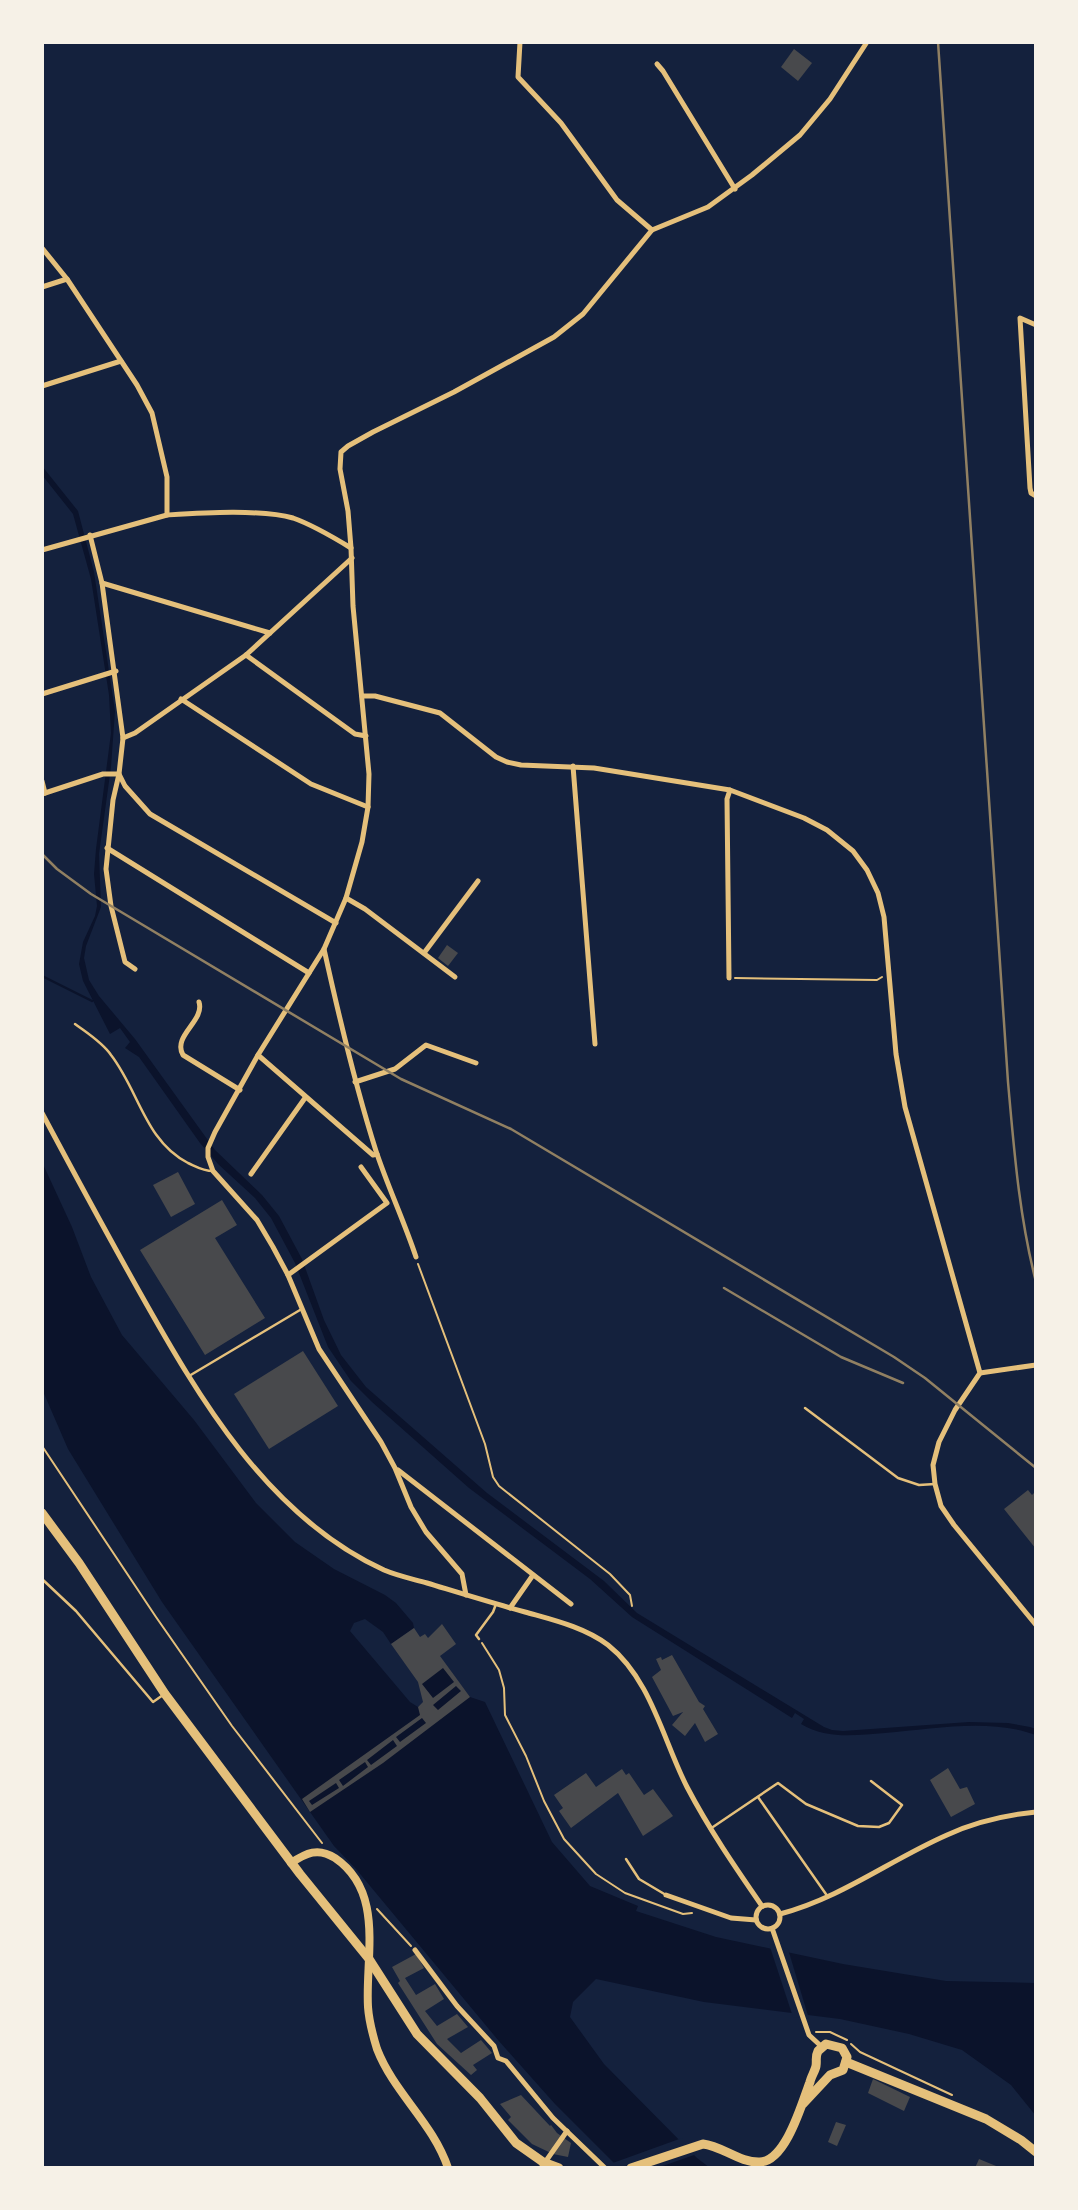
<svg xmlns="http://www.w3.org/2000/svg" width="1078" height="2210" viewBox="0 0 1078 2210" font-family="Rubik,sans-serif">
  <style>
    .water { fill: #0b132b }
    .pier { fill: #14213d }
    .lines { fill: none; stroke-linecap: round; stroke-linejoin: round }
    .stream { stroke: #0b132b; stroke-width: 2.5 }
    .building { fill: #48494c; fill-rule: evenodd }
    .path { stroke: #e5c07b; stroke-width: 2 }
    .service { stroke: #e5c07b; stroke-width: 2.5 }
    .minor { stroke: #e5c07b; stroke-width: 5 }
    .secondary { stroke: #e5c07b; stroke-width: 8 }
    .primary { stroke: #e5c07b; stroke-width: 9 }
    .rail { stroke: #918062; stroke-width: 2.5 }
  </style>
  <rect width="100%" height="100%" fill="#14213d"/>
  <!-- water -->
  <g class="water">
    <path d="M42 466 78 511 94 572 115 711 111 767 99 854 101 907 86 946 84 958 89 980 99 996 135 1039 215 1150 262 1195 279 1216 302 1259 324 1320 341 1355 366 1387 487 1493 604 1581 637 1613 824 1727 832 1730 843 1731 969 1722 1008 1723 1030 1727 1036 1729V1735C989 1718 934 1729 885 1733 857 1735 827 1740 801 1724L804 1719 795 1713 792 1718 632 1617 590 1579 469 1488 372 1402 351 1381 328 1347 295 1263 271 1218 255 1198 218 1164 200 1143 139 1057 125 1048 130 1042 120 1028 110 1034 83 981 79 964 83 942 95 916 97 906 94 874 96 849 111 733 109 695 91 579 73 514 42 475Z"/>
    <path d="M42 1162 72 1227 91 1277 122 1335 194 1420 256 1503 295 1542 334 1569 385 1595 396 1603 413 1623 414 1628 391 1644 383 1632 365 1619 354 1623 350 1631 410 1702 418 1707 427 1700 416 1674 441 1660 470 1697 485 1702 552 1842 590 1886 638 1906 636 1911 716 1937 843 1964 946 1981 1036 1983V2116L1011 2085 962 2050 909 2034 840 2019 704 2002 596 1979 573 2002 570 2017 604 2064 697 2158 710 2168H619L555 2104 498 2040 356 1869 334 1846 162 1602 68 1449 42 1389Z"/>
  </g>
  <!-- pier -->
  <g class="pier">
    <path d="M769 1944 788 1949 809 2019 793 2017Z"/>
    <path d="M682 2138 697 2154 657 2168H615L610 2164Z"/>
  </g>
  <g class="lines">
    <!-- stream -->
    <path class="stream" d="M42 976 92 1001"/>
  </g>
  <!-- building -->
  <g class="building">
    <path d="M794 49 812 63 798 81 781 67Z"/>
    <path d="M447 945 458 953 448 966 438 958Z"/>
    <path d="M178 1172 195 1204 171 1217 153 1185Z"/>
    <path d="M222 1200 237 1225 215 1238 265 1318 205 1355 140 1250Z"/>
    <path d="M303 1351 338 1406 269 1449 234 1394Z"/>
    <path d="M1028 1490 1032 1495 1036 1491V1549L1004 1509Z"/>
    <path d="M442 1624 456 1644 440 1656 470 1697 383 1763 310 1812 302 1799 420 1715 418 1707 423 1702 418 1682 391 1644 414 1628 420 1637 425 1634 428 1638ZM443 1668 454 1682 433 1698 422 1684ZM456 1686 461 1691 438 1710 433 1705ZM422 1718 426 1723 400 1742 396 1737ZM393 1740 397 1746 371 1765 367 1760ZM365 1762 368 1767 343 1786 339 1780ZM336 1783 339 1788 312 1805 309 1801Z"/>
    <path d="M672 1655 699 1702 705 1706 703 1709 718 1734 705 1742 695 1723 685 1736 672 1725 683 1712 673 1716 652 1677 661 1670 656 1659 661 1657 662 1660Z"/>
    <path d="M948 1768 960 1789 967 1787 975 1804 951 1817 930 1780Z"/>
    <path d="M622 1769 626 1775 629 1773 644 1795 653 1789 673 1816 643 1836 618 1793 571 1828 559 1811 563 1808 554 1795 586 1773 596 1787Z"/>
    <path d="M416 1954 424 1968 405 1978 416 1995 435 1984 444 1999 425 2011 437 2026 457 2014 468 2027 447 2039 461 2053 481 2040 492 2053 473 2065 477 2070 471 2075 437 2044 398 1983 400 1981 392 1967Z"/>
    <path d="M873 2079 910 2097 904 2111 868 2093Z"/>
    <path d="M521 2095 550 2126 551 2125 557 2133 571 2143 568 2157 553 2154 532 2144 508 2120 511 2117 500 2104Z"/>
    <path d="M836 2122 846 2125 837 2146 828 2142Z"/>
    <path d="M979 2159 1001 2168H975Z"/>
  </g>
  <g class="lines">
    <!-- path -->
    <g class="path">
      <path d="M735 978 877 980 882 977"/>
      <path d="M418 1264 485 1444 493 1477 499 1486 610 1574 630 1595 632 1606"/>
      <path d="M42 1446 156 1617 232 1726 322 1843"/>
      <path d="M482 1643 499 1670 504 1688 505 1715 526 1756 544 1801 564 1839 596 1874 625 1893 683 1914 692 1913"/>
      <path d="M377 1909 411 1946"/>
      <path d="M816 2032H830L847 2040"/>
      <path d="M851 2044 860 2052 952 2095"/>
    </g>
    <!-- service -->
    <g class="service">
      <path d="M75 1024C87 1033 102 1042 111 1055 139 1091 145 1141 188 1163 197 1167 203 1171 213 1171"/>
      <path d="M189 1376 300 1310"/>
      <path d="M805 1408 898 1478 919 1485 935 1484"/>
      <path d="M42 1579 76 1611 153 1702 163 1695"/>
      <path d="M479 1639 476 1635 493 1612 496 1604"/>
      <path d="M758 1797 828 1897"/>
      <path d="M710 1829 778 1783 806 1804 858 1826 879 1827 889 1823 902 1805 871 1781"/>
      <path d="M626 1859 639 1879 666 1895"/>
    </g>
    <!-- minor -->
    <g class="minor">
      <path d="M520 42 518 77 561 123 617 200 652 230"/>
      <path d="M657 64 663 71 735 189"/>
      <path d="M42 248 67 279 137 385 152 413 167 477V515"/>
      <path d="M42 287 67 279"/>
      <path d="M1036 325 1020 318 1030 488 1031 493 1036 496"/>
      <path d="M42 386 121 361"/>
      <path d="M90 535 102 583 123 738 119 774 113 800 106 869 111 906 125 962 135 969"/>
      <path d="M42 550 167 515C200 513 262 509 293 518 313 525 333 537 351 548"/>
      <path d="M102 583 270 633"/>
      <path d="M246 655 355 734 366 736"/>
      <path d="M42 694 116 671"/>
      <path d="M362 696H375L440 713 496 757 507 762 521 765 594 768 730 790 804 818 827 830 853 851 867 870 878 893 884 917 896 1054 905 1107 980 1373 955 1410 939 1442 933 1465 935 1484 941 1506 954 1525 1036 1625"/>
      <path d="M181 699 311 784 368 807"/>
      <path d="M123 738 135 733 246 655 352 558"/>
      <path d="M573 766 595 1044"/>
      <path d="M42 781 45 793"/>
      <path d="M42 794 103 774H119L125 786 150 814 336 923"/>
      <path d="M107 848 309 973"/>
      <path d="M346 898 365 909 455 977"/>
      <path d="M324 949C339 1017 355 1085 376 1151 388 1187 404 1221 416 1257"/>
      <path d="M424 953 478 881"/>
      <path d="M729 978 727 799 730 790"/>
      <path d="M199 1002C205 1021 172 1036 183 1055L240 1090"/>
      <path d="M258 1055 373 1155 377 1154"/>
      <path d="M355 1082 395 1069 426 1045 476 1063"/>
      <path d="M42 1113C74 1173 106 1232 139 1291 199 1398 268 1517 384 1570 398 1576 413 1579 427 1583 460 1593 492 1603 525 1612 553 1620 584 1627 608 1645 651 1679 663 1740 687 1787 709 1829 735 1867 762 1906"/>
      <path d="M251 1174 305 1098"/>
      <path d="M288 1275 387 1203 361 1167"/>
      <path d="M980 1373 1036 1365"/>
      <path d="M398 1470 571 1604"/>
      <path d="M466 1595 462 1574 426 1532 411 1507 395 1468 381 1442 319 1349 288 1275 273 1247 257 1220 213 1171 208 1157V1148L215 1132 258 1055 324 949 346 898 362 842 368 807 369 774 353 606 351 548 348 511 340 469 341 452 348 446 373 432 454 392 554 337 583 314 652 230 708 207 752 175 800 135 830 99 867 42"/>
      <path d="M510 1608 533 1575"/>
      <path d="M666 1895 731 1918 756 1920"/>
      <circle cx="768" cy="1917" r="12"/>
      <path d="M780 1914C841 1898 890 1860 947 1835 975 1822 1006 1815 1036 1812"/>
      <path d="M772 1928 809 2035 822 2047"/>
      <path d="M415 1950 457 2006 494 2046 498 2058 506 2061 553 2118 605 2168"/>
      <path d="M541 2168 567 2131"/>
    </g>
    <!-- secondary -->
    <path class="secondary" d="M291 1863C306 1853 318 1847 335 1858 385 1892 365 1957 368 2007 369 2021 373 2036 377 2049 394 2093 433 2123 448 2168"/>
    <!-- primary -->
    <g class="primary">
      <path d="M42 1513 79 1563 165 1694 300 1874 369 1959 417 2034 480 2098 516 2143 543 2162 559 2168"/>
      <path d="M846 2062 986 2119 1021 2140 1036 2152"/>
      <path d="M631 2168 703 2144C722 2146 740 2163 760 2162 786 2161 802 2103 810 2082 811 2077 815 2071 816 2066 817 2060 815 2057 818 2051L826 2044 842 2048 847 2057 843 2070 830 2075 802 2105"/>
    </g>
    <!-- rail -->
    <g class="rail">
      <path d="M938 42 1008 1082C1014 1149 1019 1216 1036 1282"/>
      <path d="M42 854 57 869 91 894 401 1079 511 1129 894 1357 925 1378 1036 1468"/>
      <path d="M724 1288 841 1357 903 1383"/>
    </g>
  </g>
  <!-- border -->
  <rect width="1078" height="2210" fill="none" stroke="#f6f1e7" stroke-width="88"/>
</svg>
